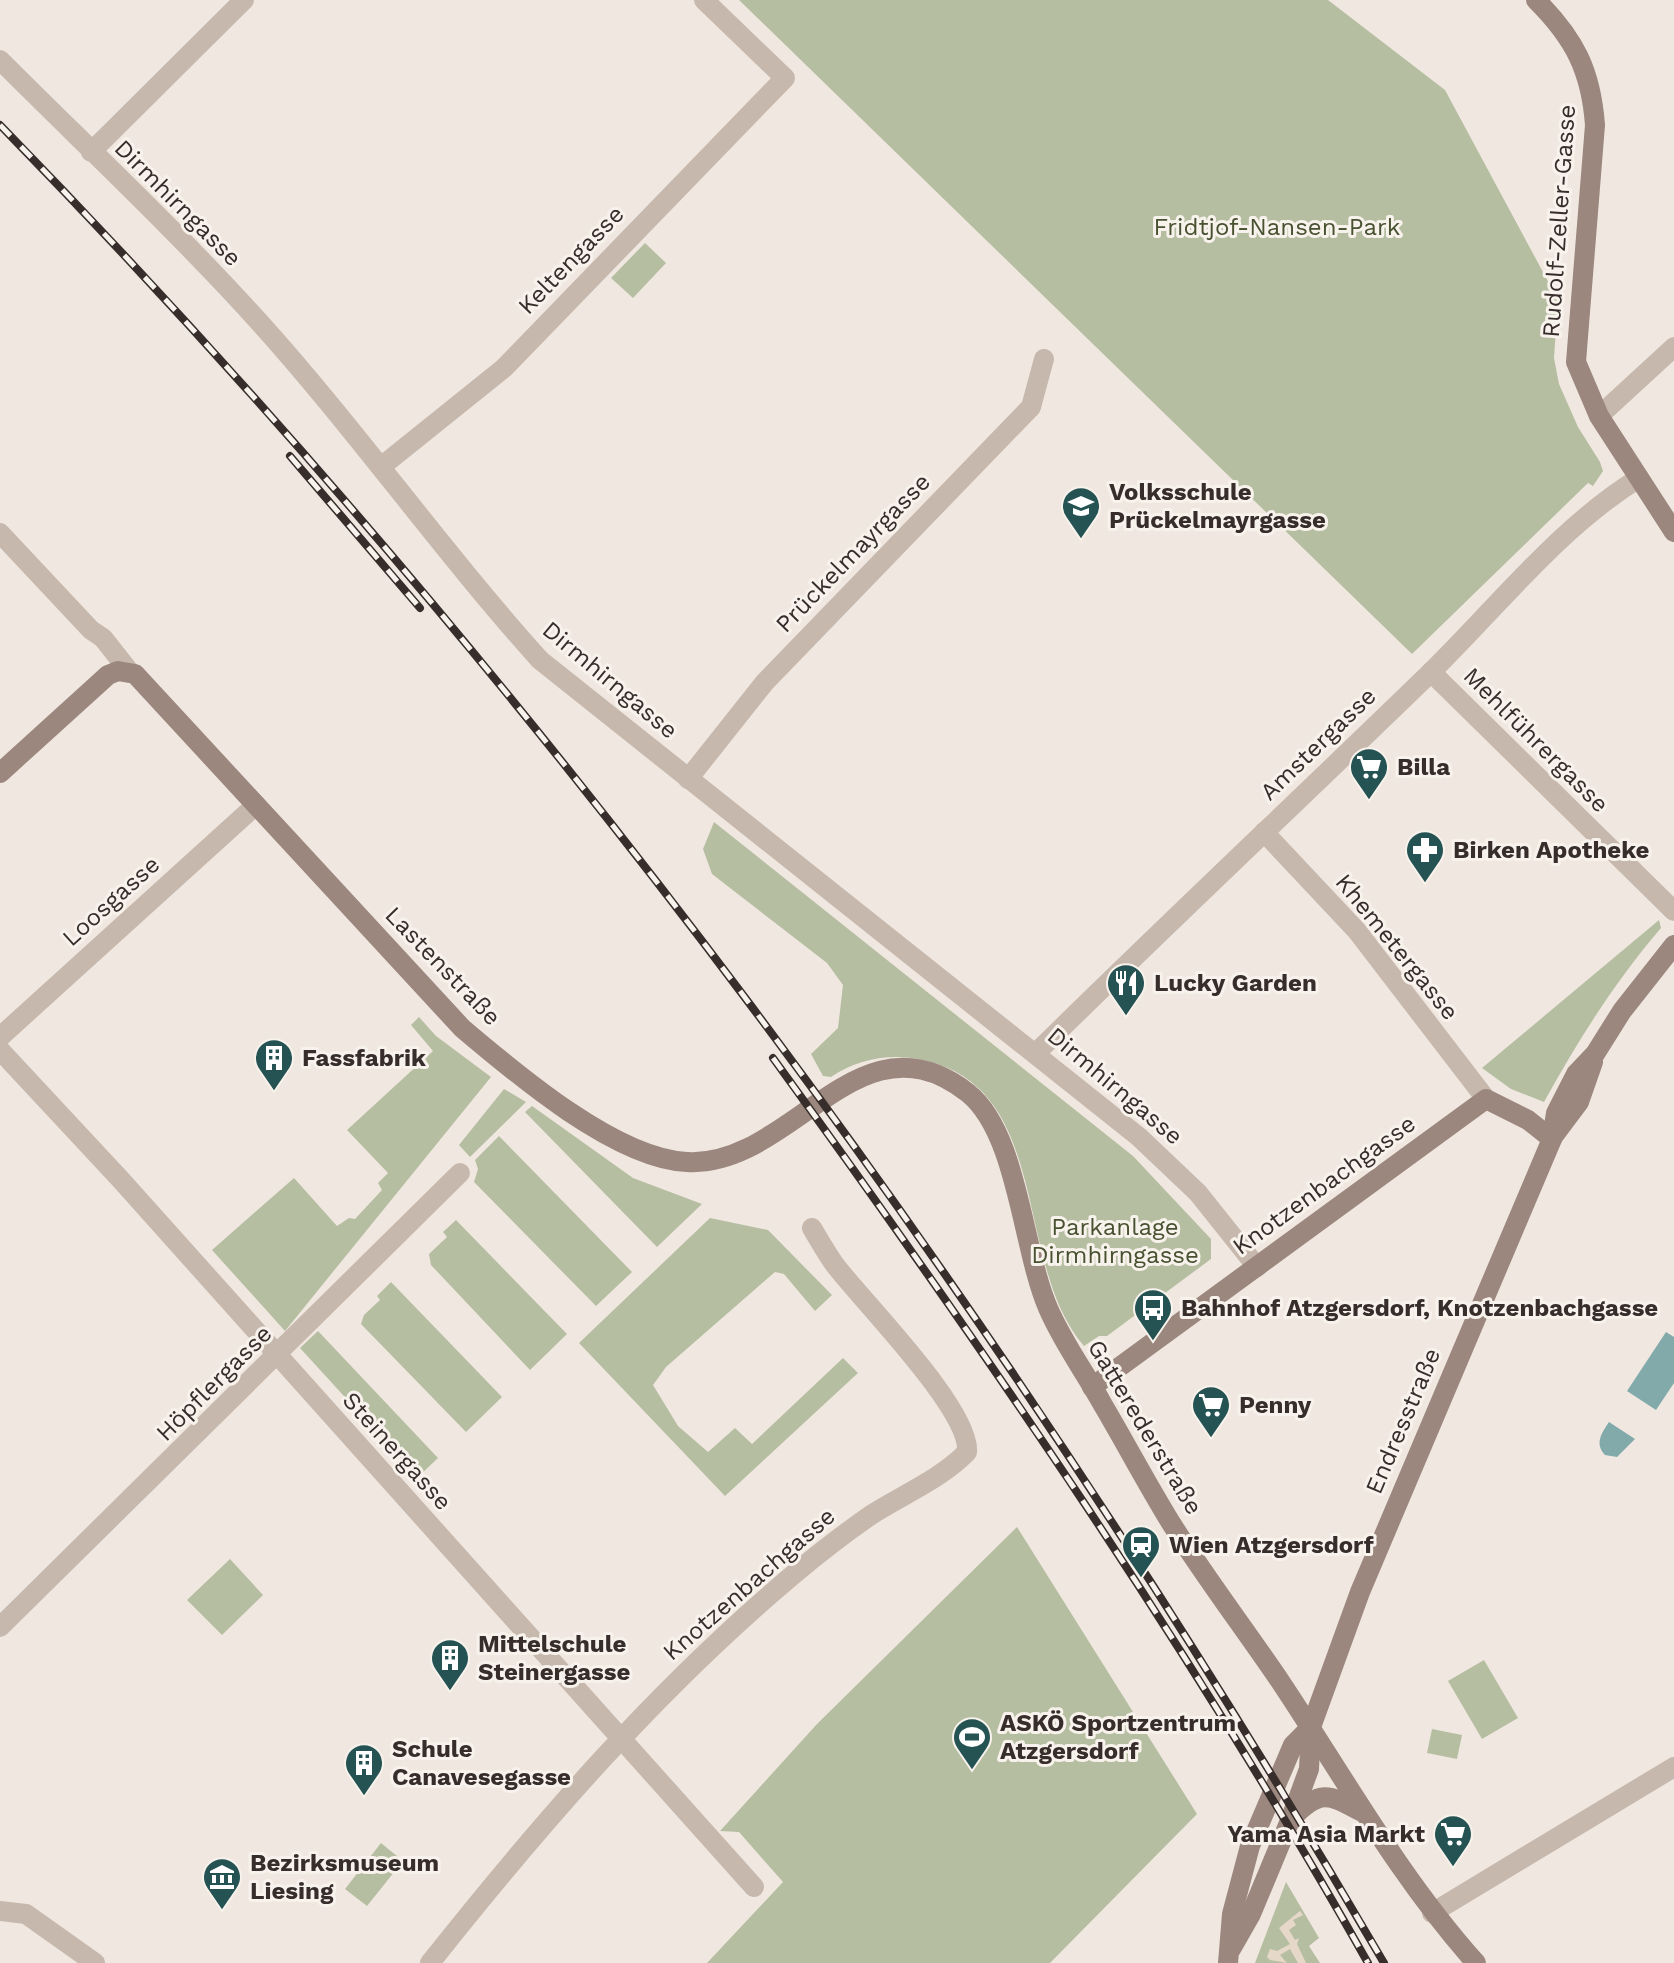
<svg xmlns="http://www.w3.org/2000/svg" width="1674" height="1963" viewBox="0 0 1674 1963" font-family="'Work Sans',sans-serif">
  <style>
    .green { fill: #b6bea1 }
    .plaza { fill: #e6d8c9 }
    .water { fill: #82aaaa }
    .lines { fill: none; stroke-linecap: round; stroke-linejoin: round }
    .street { stroke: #c7b8ad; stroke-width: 20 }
    .secondary { stroke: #9b877e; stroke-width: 20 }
    .rail-casing { stroke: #372e2b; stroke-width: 8 }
    .rail { stroke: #f8f2ec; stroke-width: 5; stroke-dasharray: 15; stroke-linecap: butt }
    .labels { text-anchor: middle; stroke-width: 6; stroke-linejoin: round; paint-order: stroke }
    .street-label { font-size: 24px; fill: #372e2b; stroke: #f8f2ec }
    .park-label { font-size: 24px; fill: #485231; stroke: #f8f2ec }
    .poi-label { font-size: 24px; font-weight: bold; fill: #372e2b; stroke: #f8f2ec; text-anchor: start }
  </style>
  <rect width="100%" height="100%" fill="#f0e8e0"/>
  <!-- green -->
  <g class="green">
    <path d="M739 0H1328L1445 90 1558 300 1554 358 1559 384 1578 427 1600 462 1603 471 1593 486 1588 483 1412 654Z"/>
    <path d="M645 243 666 263 633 298 611 278Z"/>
    <path d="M714 822 1133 1156 1211 1239V1259L1107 1336H1099L1084 1346C1011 1262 1055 1084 918 1059 888 1053 855 1060 831 1077L823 1076 811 1054 838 1028 843 985 827 963 712 874 703 849Z"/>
    <path d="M1659 920 1661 928C1614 983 1579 1039 1544 1102L1511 1089 1482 1068Z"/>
    <path d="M419 1017 436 1036 491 1077 285 1331 212 1250 294 1178 337 1226 349 1218 355 1219 382 1190 378 1183 388 1173 347 1130 433 1051 411 1025Z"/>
    <path d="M504 1089 526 1102 470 1157 459 1145Z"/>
    <path d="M532 1106 633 1178 702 1204 657 1247 525 1112Z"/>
    <path d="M499 1136 632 1272 596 1306 474 1182 478 1169 475 1160Z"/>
    <path d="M710 1218 768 1230 832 1295 815 1311 784 1274 775 1272 666 1367 653 1385 678 1426 708 1452 735 1428 752 1444 843 1358 858 1373 725 1496 579 1343Z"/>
    <path d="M456 1220 567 1334 530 1370 431 1265 429 1254 447 1237 443 1232Z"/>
    <path d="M391 1282 502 1397 466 1432 361 1324 364 1315 380 1300 377 1296Z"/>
    <path d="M318 1331 438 1458 418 1477 300 1348Z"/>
    <path d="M1017 1527 1197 1814 1050 1963H707L783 1882 739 1832 720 1831 817 1724Z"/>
    <path d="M230 1559 263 1595 222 1635 187 1600Z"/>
    <path d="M1484 1660 1518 1718 1482 1739 1448 1681Z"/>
    <path d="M1432 1729 1462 1735 1457 1759 1427 1753Z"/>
    <path d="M381 1843 403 1861 367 1906 345 1889Z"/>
    <path d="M1286 1882 1319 1938 1309 1946 1320 1963H1255Z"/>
  </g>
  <!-- plaza -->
  <path class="plaza" d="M1300 1911 1303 1915 1293 1920 1296 1925 1289 1930 1295 1940 1299 1938 1297 1944 1306 1963H1298L1290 1949 1280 1955 1287 1963 1270 1960 1267 1957 1270 1949 1277 1951 1290 1944 1279 1928Z"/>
  <!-- water -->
  <g class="water">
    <path d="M1666 1332 1674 1337V1383L1656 1410 1627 1391Z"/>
    <path d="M1609 1422 1635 1439 1617 1457 1605 1455C1594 1443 1602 1433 1609 1422Z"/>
  </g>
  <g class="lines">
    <!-- street -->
    <g class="street">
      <path d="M0 60C87 147 178 232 261 324 358 432 442 551 540 660L1139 1137 1198 1193 1257 1267"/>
      <path d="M91 152 244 0"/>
      <path d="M1599 416 1674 347"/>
      <path d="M382 466 504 368 785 78 704 0"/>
      <path d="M0 533 91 630 103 638 129 671"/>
      <path d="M1431 672 1674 911"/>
      <path d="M688 779 765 682 1031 407 1044 359"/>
      <path d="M1264 832 1357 931 1486 1099"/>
      <path d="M0 1037 256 805"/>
      <path d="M0 1050 121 1180 754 1887"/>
      <path d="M1036 1053C1165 926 1297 802 1428 675 1496 609 1558 528 1639 478"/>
      <path d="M0 1627 460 1173"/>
      <path d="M0 1911 26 1914 95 1963"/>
      <path d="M1432 1913 1674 1767"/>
      <path d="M430 1963C541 1823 657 1689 794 1574 818 1554 845 1533 871 1515 902 1495 941 1479 967 1452 971 1410 863 1302 835 1265 827 1254 819 1240 812 1228"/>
    </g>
    <!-- secondary -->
    <g class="secondary">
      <path d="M1536 0C1575 39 1591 71 1595 125L1576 362 1599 416 1674 532"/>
      <path d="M0 773 108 675 118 671 135 674 462 1028C515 1073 616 1159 687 1162 792 1168 859 1007 968 1093 1018 1133 1022 1248 1048 1308 1063 1343 1085 1372 1103 1405 1126 1444 1147 1484 1171 1523 1205 1577 1244 1628 1280 1681 1344 1777 1399 1877 1476 1963"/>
      <path d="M1552 1138 1579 1102 1593 1062"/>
      <path d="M1092 1387 1486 1099 1528 1120 1552 1139"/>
      <path d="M1293 1817C1321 1788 1330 1795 1362 1812"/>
      <path d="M1231 1949 1251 1914 1291 1818 1309 1769 1311 1727 1360 1592 1552 1139 1556 1113 1576 1074 1595 1054 1622 1011 1674 945"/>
      <path d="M1228 1963 1232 1914 1250 1846 1293 1745 1311 1727"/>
    </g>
    <defs>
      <g id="rail">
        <path d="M0 125C536 675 998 1301 1384 1963"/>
        <path d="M290 456 420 608"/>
        <path d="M773 1058C985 1350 1191 1649 1368 1963"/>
      </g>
    </defs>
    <!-- rail casing -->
    <use href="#rail" class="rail-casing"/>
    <!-- rail -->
    <use href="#rail" class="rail"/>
  </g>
  <!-- icons -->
  <defs>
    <symbol id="school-pin" viewBox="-11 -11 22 30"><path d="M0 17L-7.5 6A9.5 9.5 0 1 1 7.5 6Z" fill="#255354" stroke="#f8f2ec"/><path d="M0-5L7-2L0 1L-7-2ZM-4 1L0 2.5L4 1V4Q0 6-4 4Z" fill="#fff"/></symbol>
    <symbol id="supermarket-pin" viewBox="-11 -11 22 30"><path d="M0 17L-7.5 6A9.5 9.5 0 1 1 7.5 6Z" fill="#255354" stroke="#f8f2ec"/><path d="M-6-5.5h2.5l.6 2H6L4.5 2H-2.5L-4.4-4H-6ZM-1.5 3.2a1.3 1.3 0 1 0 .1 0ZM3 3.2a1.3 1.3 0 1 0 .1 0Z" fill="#fff"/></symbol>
    <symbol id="pharmacy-pin" viewBox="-11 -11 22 30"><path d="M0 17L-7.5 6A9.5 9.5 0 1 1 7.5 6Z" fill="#255354" stroke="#f8f2ec"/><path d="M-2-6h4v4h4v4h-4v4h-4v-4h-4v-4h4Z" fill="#fff"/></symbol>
    <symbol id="restaurant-pin" viewBox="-11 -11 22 30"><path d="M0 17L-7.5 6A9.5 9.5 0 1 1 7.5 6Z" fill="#255354" stroke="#f8f2ec"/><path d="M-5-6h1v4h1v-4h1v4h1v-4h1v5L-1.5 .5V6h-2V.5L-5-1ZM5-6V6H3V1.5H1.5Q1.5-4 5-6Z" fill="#fff"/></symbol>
    <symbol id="building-pin" viewBox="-11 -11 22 30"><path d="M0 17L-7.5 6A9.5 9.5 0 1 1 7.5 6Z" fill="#255354" stroke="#f8f2ec"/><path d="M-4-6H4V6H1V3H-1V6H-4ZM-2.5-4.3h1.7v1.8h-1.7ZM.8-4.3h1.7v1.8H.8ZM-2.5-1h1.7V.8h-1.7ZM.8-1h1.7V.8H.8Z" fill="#fff"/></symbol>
    <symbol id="bus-pin" viewBox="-11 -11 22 30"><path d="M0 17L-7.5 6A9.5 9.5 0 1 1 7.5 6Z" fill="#255354" stroke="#f8f2ec"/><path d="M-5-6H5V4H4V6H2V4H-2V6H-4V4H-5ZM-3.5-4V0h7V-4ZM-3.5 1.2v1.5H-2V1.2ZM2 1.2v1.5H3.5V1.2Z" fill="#fff"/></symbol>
    <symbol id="station-pin" viewBox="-11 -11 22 30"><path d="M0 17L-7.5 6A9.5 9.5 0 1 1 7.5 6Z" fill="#255354" stroke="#f8f2ec"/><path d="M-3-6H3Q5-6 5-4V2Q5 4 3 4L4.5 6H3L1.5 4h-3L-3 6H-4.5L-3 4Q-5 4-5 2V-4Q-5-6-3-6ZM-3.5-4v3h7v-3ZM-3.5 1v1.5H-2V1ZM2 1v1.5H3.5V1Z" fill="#fff"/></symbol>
    <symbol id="stadium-pin" viewBox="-11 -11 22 30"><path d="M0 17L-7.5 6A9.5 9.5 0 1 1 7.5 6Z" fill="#255354" stroke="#f8f2ec"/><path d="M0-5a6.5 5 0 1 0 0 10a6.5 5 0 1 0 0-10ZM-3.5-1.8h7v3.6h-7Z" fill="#fff"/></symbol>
    <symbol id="museum-pin" viewBox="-11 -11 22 30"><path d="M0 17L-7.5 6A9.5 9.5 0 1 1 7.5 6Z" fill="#255354" stroke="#f8f2ec"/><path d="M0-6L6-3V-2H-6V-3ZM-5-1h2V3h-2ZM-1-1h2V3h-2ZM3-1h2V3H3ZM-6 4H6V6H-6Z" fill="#fff"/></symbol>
  </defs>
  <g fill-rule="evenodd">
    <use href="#school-pin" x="1059" y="484" width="44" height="60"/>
    <use href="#supermarket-pin" x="1347" y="745" width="44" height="60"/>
    <use href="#pharmacy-pin" x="1403" y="828" width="44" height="60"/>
    <use href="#restaurant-pin" x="1104" y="961" width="44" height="60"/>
    <use href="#building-pin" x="252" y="1036" width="44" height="60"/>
    <use href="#bus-pin" x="1131" y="1286" width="44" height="60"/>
    <use href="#supermarket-pin" x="1189" y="1383" width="44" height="60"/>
    <use href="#station-pin" x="1119" y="1523" width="44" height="60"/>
    <use href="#building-pin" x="428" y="1636" width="44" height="60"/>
    <use href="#stadium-pin" x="950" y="1715" width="44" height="60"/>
    <use href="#building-pin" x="342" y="1741" width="44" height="60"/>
    <use href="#supermarket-pin" x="1431" y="1812" width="44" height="60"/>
    <use href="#museum-pin" x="200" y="1855" width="44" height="60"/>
  </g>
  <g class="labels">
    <!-- street labels -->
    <g class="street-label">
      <text transform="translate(178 203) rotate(45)" y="8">Dirmhirngasse</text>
      <text transform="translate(1559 221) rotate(-86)" y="8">Rudolf-Zeller-Gasse</text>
      <text transform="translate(571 260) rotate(-46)" y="8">Keltengasse</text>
      <text transform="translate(853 553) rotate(-46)" y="8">Prückelmayrgasse</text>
      <text transform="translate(610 680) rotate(40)" y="8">Dirmhirngasse</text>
      <text transform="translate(1536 740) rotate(45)" y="8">Mehlführergasse</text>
      <text transform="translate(1318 744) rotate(-44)" y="8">Amstergasse</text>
      <text transform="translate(111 901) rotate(-42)" y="8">Loosgasse</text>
      <text transform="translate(1397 947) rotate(51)" y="8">Khemetergasse</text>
      <text transform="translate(443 966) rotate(46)" y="8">Lastenstraße</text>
      <text transform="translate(1115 1086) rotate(40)" y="8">Dirmhirngasse</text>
      <text transform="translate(1324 1185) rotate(-36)" y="8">Knotzenbachgasse</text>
      <text transform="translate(214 1383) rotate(-45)" y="8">Höpflergasse</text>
      <text transform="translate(1403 1421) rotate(-67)" y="8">Endresstraße</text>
      <text transform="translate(1145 1427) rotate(59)" y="8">Gatterederstraße</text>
      <text transform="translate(397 1451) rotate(48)" y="8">Steinergasse</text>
      <text transform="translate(749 1584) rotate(-41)" y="8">Knotzenbachgasse</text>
    </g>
    <!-- park labels -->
    <g class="park-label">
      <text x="1277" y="235">Fridtjof-Nansen-Park</text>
      <text x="1115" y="1235">Parkanlage<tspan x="1115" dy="28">Dirmhirngasse</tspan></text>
    </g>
    <!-- poi labels -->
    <g class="poi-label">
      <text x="1109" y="500">Volksschule<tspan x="1109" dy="28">Prückelmayrgasse</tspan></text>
      <text x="1397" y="775">Billa</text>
      <text x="1453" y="858">Birken Apotheke</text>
      <text x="1154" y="991">Lucky Garden</text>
      <text x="302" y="1066">Fassfabrik</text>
      <text x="1181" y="1316">Bahnhof Atzgersdorf, Knotzenbachgasse</text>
      <text x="1239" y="1413">Penny</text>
      <text x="1169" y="1553">Wien Atzgersdorf</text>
      <text x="478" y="1652">Mittelschule<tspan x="478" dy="28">Steinergasse</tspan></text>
      <text x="1000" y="1731">ASKÖ Sportzentrum<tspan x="1000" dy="28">Atzgersdorf</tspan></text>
      <text x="392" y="1757">Schule<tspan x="392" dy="28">Canavesegasse</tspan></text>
      <text x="1425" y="1842" text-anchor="end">Yama Asia Markt</text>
      <text x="250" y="1871">Bezirksmuseum<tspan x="250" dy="28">Liesing</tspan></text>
    </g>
  </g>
</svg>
